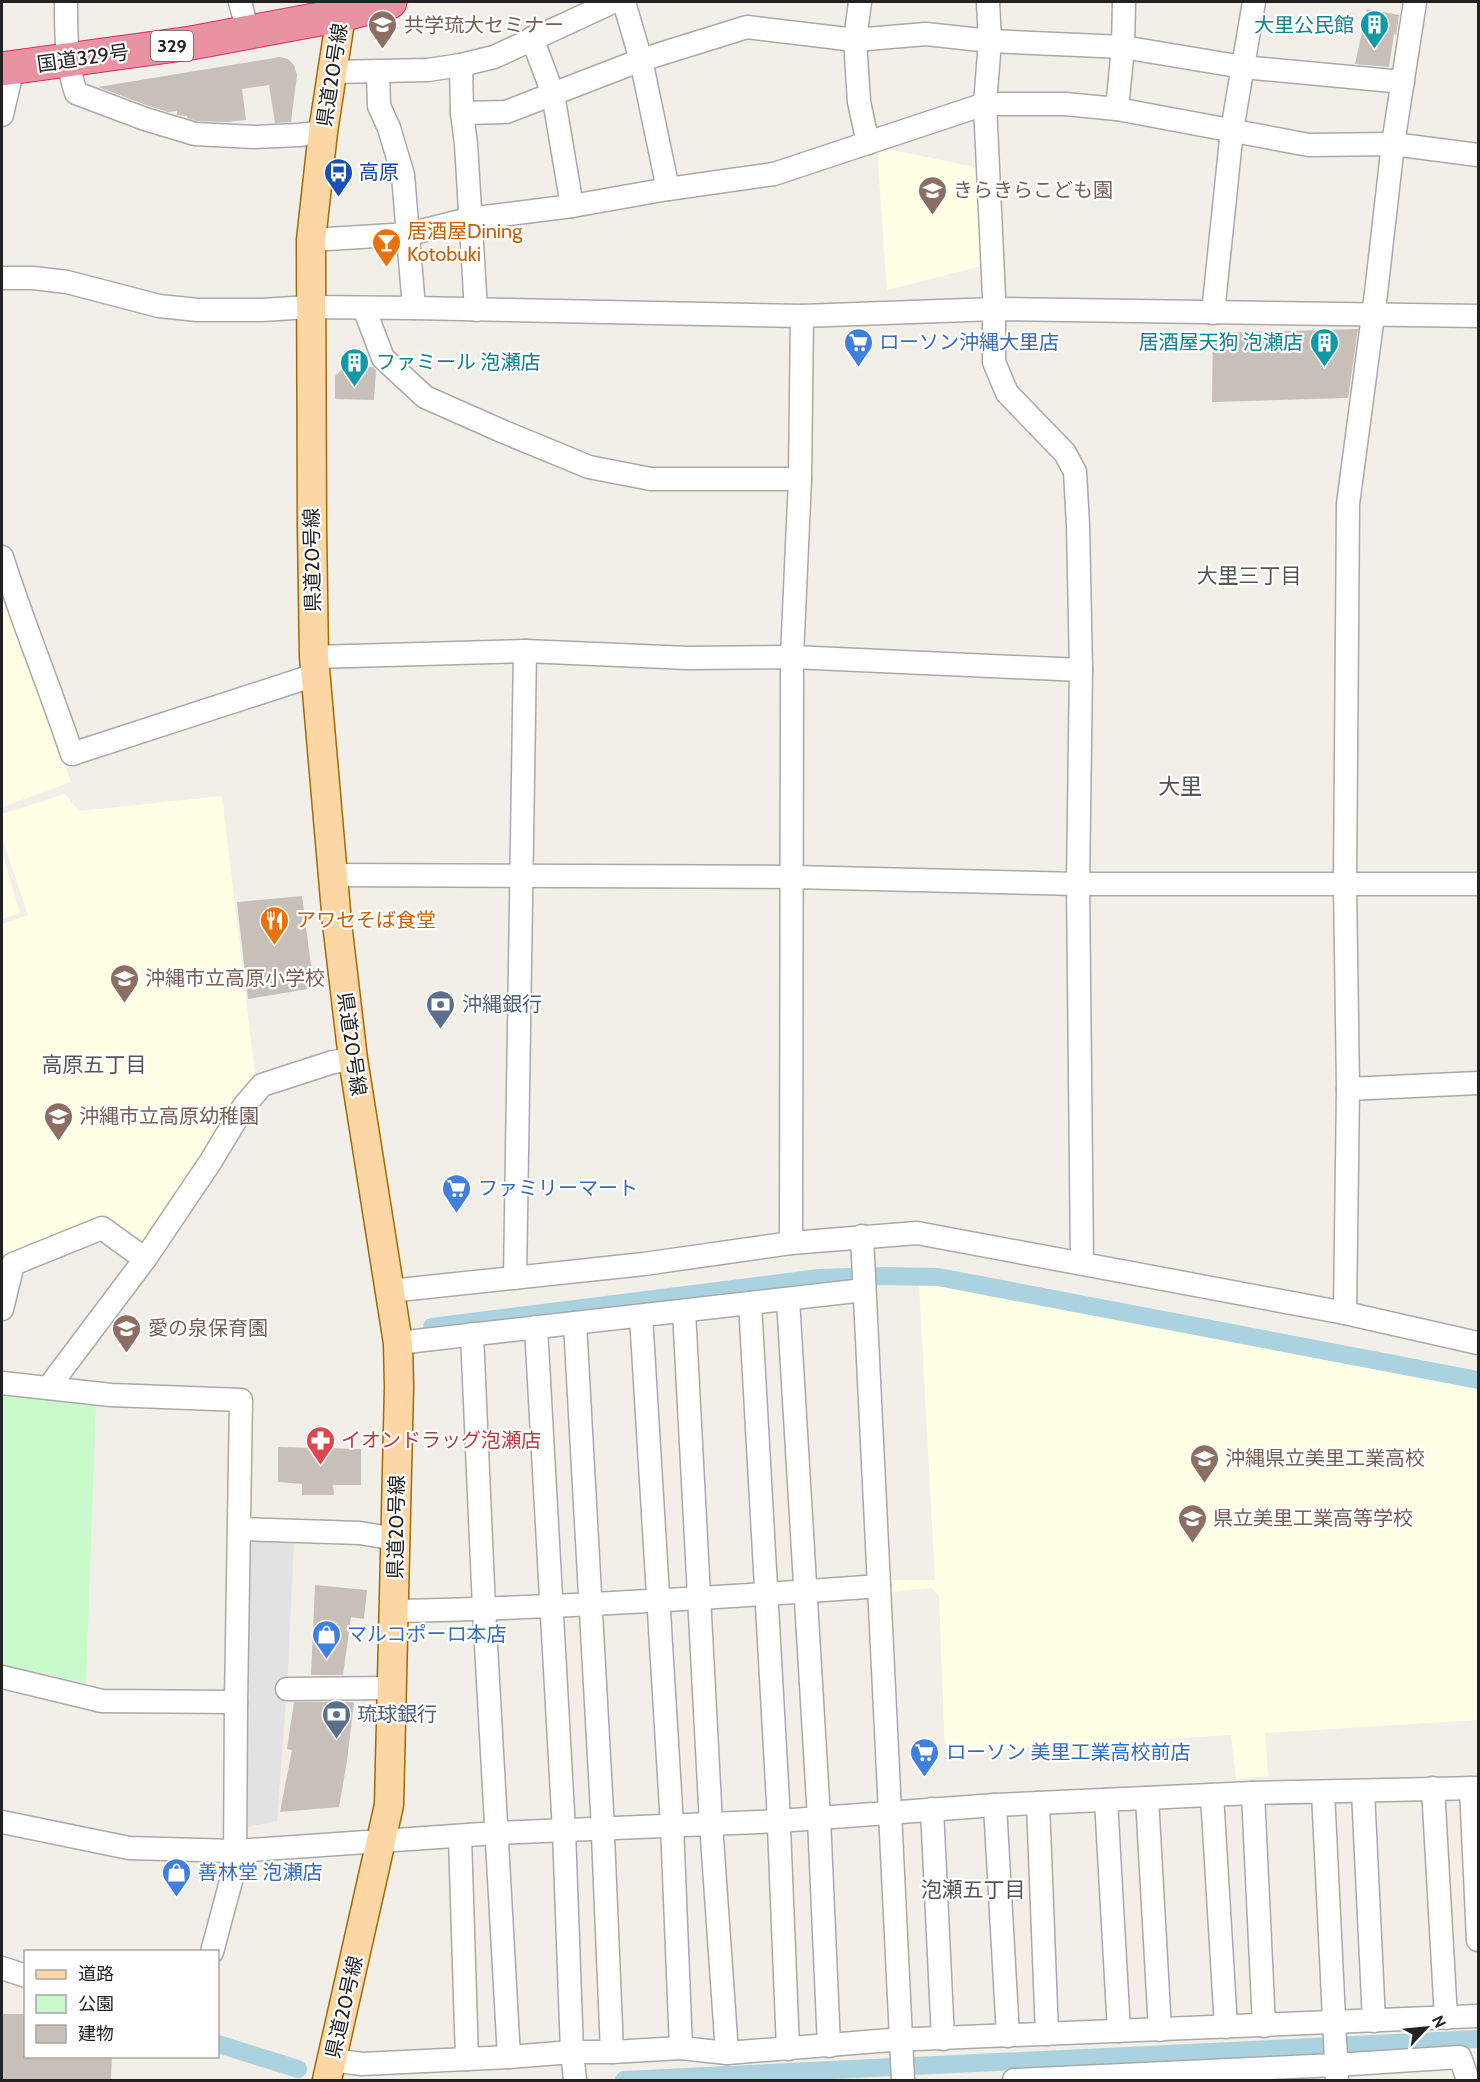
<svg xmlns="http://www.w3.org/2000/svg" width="1480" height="2082" viewBox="0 0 1480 2082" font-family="Cabin,'Noto Sans JP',sans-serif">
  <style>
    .education { fill: #ffffe5 }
    .park { fill: #c8facc }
    .parking { fill: #e2e2e2 }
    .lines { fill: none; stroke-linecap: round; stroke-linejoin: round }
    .canal { stroke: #aad3df; stroke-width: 18 }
    .building { fill: #c7bfb8 }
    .minor-casing { stroke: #a9a9a9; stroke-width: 25 }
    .major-casing { stroke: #a06b00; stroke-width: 31 }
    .highway-casing { stroke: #dc2a67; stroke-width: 35 }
    .minor { stroke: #fff; stroke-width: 22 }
    .major { stroke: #fcd6a4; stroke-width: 28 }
    .highway { stroke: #e892a2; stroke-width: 33 }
    .labels { text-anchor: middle; stroke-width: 4.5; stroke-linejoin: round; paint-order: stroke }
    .shield { fill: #fff; stroke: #646464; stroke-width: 1.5 }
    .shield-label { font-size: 18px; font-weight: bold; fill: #222 }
    .education-label { font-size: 20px; fill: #785e54; stroke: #fff; text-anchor: start }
    .culture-label { font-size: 20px; fill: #0d838f; stroke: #fff; text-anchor: end }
    .street-label { font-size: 20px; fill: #222; stroke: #fff }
    .transit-label { font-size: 20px; fill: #164399; stroke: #fff; text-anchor: start }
    .food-label { font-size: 20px; fill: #c56008; stroke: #fff; text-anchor: start }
    .shop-label { font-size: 20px; fill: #366cbe; stroke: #fff; text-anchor: start }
    .service-label { font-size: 20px; fill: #4e5e75; stroke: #fff; text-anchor: start }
    .health-label { font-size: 20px; fill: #be3a42; stroke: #fff; text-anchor: start }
    .neighbourhood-label { font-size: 21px; fill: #555; stroke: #fff }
    .quarter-label { font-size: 22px; fill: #555; stroke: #fff }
  </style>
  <rect width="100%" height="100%" fill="#f2efe9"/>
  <!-- education -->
  <g class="education">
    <path d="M877 147 980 168 985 265 887 290Z"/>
    <path d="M2 581 71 782 2 807Z"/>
    <path d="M65 794 79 811 222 796 256 1083 229 1104 223 1123 144 1248 104 1220 2 1277V924L28 915 2 837V814Z"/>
    <path d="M2 852 20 913 2 919Z"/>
    <path d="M919 1284 981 1292 1341 1359 1478 1389V1720L1265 1733 1268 1776 1236 1779 1231 1735 945 1752 939 1596 932 1588 890 1592 891 1580H935Z"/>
  </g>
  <!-- park -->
  <path class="park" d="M2 1392 96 1404 86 1683 2 1664Z"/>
  <!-- parking -->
  <path class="parking" d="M249 1539 294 1542 287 1689 277 1821 237 1829Z"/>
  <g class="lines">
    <!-- canal -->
    <g class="canal">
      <path d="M432 1327 819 1278 881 1276 938 1277 1478 1380"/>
      <path d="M218 2044 298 2069"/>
      <path d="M624 2080 1478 2039"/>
    </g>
  </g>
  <!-- building -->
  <g class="building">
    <path d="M1367 9 1399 15 1396 35 1394 34 1389 67 1355 64Z"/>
    <path d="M280 57 288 59 294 65 297 75 291 122 275 123 269 85 242 89 246 120 227 122 197 121 187 118V116L177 115V111L168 112 149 106 98 87Z"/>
    <path d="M1358 329 1348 398 1212 402 1213 333Z"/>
    <path d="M346 366 373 367 376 370 374 400 335 399V376Z"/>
    <path d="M302 896 314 988 248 999 237 902Z"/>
    <path d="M278 1447 361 1449V1485H333L334 1495H302V1484L278 1482Z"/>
    <path d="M315 1585 367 1590 364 1619 351 1617 343 1675H311Z"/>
    <path d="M294 1702H354L347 1761 339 1807 280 1812 292 1750 287 1749Z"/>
    <path d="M2 2014H26V2056H112L111 2080H2Z"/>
  </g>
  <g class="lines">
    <defs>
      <g id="minor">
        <path d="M66 2C66 32 66 64 76 93L145 119 195 134 254 137 299 135 323 132"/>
        <path d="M240 2 248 32"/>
        <path d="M624 2 641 60 668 189"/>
        <path d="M860 2 855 40 859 102 868 143"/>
        <path d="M988 2 990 41 985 104 994 297V362L1007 393 1065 453 1075 472 1078 525 1081 670 1078 884 1082 1263"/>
        <path d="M532 38 553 94 572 206"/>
        <path d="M461 65 462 113 466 144 476 310"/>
        <path d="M332 72 428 70 461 65 494 57 613 2"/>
        <path d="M378 72 379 106 389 128 403 175 414 308"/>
        <path d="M1117 109 1123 47 1124 2"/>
        <path d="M462 113 506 112 641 60 747 27 855 40 926 34 990 41 1123 47 1243 67 1403 82"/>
        <path d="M2 115 13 67"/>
        <path d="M311 240 409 234 469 219 572 206 668 189 774 174 985 104H1065L1117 109 1309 145 1393 144 1478 155"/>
        <path d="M2 278H33L67 282 159 306 198 310H261L310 307 414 308 802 316 995 309 1478 316"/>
        <path d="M364 308 383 358 425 397 504 432 589 467 651 479H800"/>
        <path d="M1213 313 1232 130 1254 2"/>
        <path d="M2 557C23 623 50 688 72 754L315 675"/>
        <path d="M314 657 525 651 688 658 792 657 1081 670"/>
        <path d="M331 875 793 877 1078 884H1478"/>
        <path d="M1348 1089 1478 1083"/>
        <path d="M862 1236 903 2080"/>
        <path d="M791 1243 792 657 800 479 802 316"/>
        <path d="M515 1278 525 651"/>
        <path d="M390 1291 644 1264 791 1243 917 1233 1345 1313 1478 1343"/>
        <path d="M788 1299 819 1818 829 2046"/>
        <path d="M750 1303 778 1802 788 2049"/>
        <path d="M2 1309 13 1264 102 1228 145 1259 211 1161 244 1106 262 1085 333 1062 353 1059"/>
        <path d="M684 1311 711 1824 727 2053"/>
        <path d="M1345 1313 1348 1088 1345 885 1348 504 1376 293 1393 144 1415 2"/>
        <path d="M641 1316 672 1825 681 2048"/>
        <path d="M575 1323 602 1811 612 2052"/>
        <path d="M536 1327 564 1831 572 2052 575 2080"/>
        <path d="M472 1334 484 1609 509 2057"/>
        <path d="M398 1343 864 1290"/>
        <path d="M2 1383 111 1395 241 1400 236 1702 102 1701 2 1677"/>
        <path d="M48 1388 145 1259"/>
        <path d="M240 1529 360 1533 395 1539"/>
        <path d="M395 1611C557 1608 718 1598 879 1586"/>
        <path d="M287 1689 393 1688"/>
        <path d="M1433 1788 1446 2018"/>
        <path d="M1471 1788 1478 1940"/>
        <path d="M1363 1791 1374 2021"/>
        <path d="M1323 1792 1337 2080"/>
        <path d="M1253 1793 1264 2026"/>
        <path d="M1212 1795 1226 2027"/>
        <path d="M1147 1798 1160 2030"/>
        <path d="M1106 1800 1119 2031"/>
        <path d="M1038 1803 1047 2034"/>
        <path d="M995 1805 1008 2036"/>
        <path d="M932 1809 943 2039"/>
        <path d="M2 1822 129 1848 235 1851 497 1833 779 1821 995 1805 1253 1793 1478 1788"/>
        <path d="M460 1837 467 2059"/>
        <path d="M212 1952 235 1866 236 1702"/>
        <path d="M2 1968 26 1976"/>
        <path d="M331 2060 362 2064 509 2057 572 2052H612L681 2048 727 2053 891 2040 1478 2016"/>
        <path d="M1014 2080 1336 2065 1460 2057 1468 2080"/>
      </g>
      <path id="major" d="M327 2080 389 1805 399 1387 398 1343 353 1059 337 923 314 657 312 529 311 240 323 132 343 2"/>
      <path id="highway" d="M2 69 191 43 341 15 390 2"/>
    </defs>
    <!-- minor casing -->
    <use href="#minor" class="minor-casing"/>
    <!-- major casing -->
    <use href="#major" class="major-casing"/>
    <!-- highway casing -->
    <use href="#highway" class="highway-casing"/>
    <!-- minor -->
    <use href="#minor" class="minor"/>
    <!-- major -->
    <use href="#major" class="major"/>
    <!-- highway -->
    <use href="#highway" class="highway"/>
  </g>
  <!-- icons -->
  <defs>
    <symbol id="school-pin" viewBox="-11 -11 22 30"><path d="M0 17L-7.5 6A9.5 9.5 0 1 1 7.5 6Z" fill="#8d6e63" stroke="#fff"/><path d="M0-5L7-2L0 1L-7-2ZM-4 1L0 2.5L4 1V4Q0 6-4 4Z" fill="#fff"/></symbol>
    <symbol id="building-pin" viewBox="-11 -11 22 30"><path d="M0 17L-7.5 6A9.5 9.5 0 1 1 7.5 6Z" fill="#0f9aa8" stroke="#fff"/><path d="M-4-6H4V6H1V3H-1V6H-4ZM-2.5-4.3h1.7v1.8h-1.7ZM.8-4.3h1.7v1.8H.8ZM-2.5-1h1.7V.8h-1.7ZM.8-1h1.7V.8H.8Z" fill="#fff"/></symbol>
    <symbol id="bus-pin" viewBox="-11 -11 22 30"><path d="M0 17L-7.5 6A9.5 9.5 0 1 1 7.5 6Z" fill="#1a4fb4" stroke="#fff"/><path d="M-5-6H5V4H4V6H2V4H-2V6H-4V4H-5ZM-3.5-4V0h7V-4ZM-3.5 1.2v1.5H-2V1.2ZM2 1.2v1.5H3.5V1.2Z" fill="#fff"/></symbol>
    <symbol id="bar-pin" viewBox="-11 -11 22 30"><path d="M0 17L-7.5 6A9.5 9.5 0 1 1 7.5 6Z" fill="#e8710a" stroke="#fff"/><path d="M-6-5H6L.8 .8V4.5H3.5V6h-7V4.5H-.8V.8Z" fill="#fff"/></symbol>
    <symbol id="supermarket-pin" viewBox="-11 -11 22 30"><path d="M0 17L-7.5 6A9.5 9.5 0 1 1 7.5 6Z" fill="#3f7fe0" stroke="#fff"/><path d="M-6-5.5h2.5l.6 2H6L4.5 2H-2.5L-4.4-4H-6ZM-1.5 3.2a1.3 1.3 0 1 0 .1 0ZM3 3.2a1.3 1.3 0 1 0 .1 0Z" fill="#fff"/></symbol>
    <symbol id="restaurant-pin" viewBox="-11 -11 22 30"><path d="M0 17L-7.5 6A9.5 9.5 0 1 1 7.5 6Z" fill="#e8710a" stroke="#fff"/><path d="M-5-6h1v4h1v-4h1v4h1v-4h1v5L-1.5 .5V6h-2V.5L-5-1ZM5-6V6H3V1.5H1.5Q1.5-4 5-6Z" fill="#fff"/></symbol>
    <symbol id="bank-pin" viewBox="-11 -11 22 30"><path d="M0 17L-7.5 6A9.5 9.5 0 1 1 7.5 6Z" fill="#5c6f8a" stroke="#fff"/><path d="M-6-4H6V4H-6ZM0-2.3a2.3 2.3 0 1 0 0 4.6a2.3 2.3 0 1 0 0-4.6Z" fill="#fff"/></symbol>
    <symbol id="pharmacy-pin" viewBox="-11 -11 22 30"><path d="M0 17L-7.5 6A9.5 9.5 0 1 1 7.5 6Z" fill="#e0444e" stroke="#fff"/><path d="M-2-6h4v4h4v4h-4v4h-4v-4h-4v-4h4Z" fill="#fff"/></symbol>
    <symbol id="shop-pin" viewBox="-11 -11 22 30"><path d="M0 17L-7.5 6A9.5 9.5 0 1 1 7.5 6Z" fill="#3f7fe0" stroke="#fff"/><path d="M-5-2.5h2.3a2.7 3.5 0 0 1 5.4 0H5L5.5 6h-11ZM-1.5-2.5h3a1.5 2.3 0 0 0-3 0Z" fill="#fff"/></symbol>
  </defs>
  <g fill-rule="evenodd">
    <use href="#school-pin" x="366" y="8" width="33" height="45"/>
    <use href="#building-pin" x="1358" y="8" width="33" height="45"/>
    <use href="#bus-pin" x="322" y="156" width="33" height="45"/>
    <use href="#school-pin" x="916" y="174" width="33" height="45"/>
    <use href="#bar-pin" x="370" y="226" width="33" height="45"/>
    <use href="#supermarket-pin" x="842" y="326" width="33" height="45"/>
    <use href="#building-pin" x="1308" y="326" width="33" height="45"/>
    <use href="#building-pin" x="338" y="346" width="33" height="45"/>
    <use href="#restaurant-pin" x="258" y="904" width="33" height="45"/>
    <use href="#school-pin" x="108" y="962" width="33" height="45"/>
    <use href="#bank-pin" x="424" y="988" width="33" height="45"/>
    <use href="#school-pin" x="42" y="1100" width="33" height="45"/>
    <use href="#supermarket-pin" x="440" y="1172" width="33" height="45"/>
    <use href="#school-pin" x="110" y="1312" width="33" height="45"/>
    <use href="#pharmacy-pin" x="304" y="1424" width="33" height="45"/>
    <use href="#school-pin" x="1188" y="1442" width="33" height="45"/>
    <use href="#school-pin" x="1176" y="1502" width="33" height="45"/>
    <use href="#shop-pin" x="310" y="1618" width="33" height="45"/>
    <use href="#bank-pin" x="320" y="1698" width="33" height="45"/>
    <use href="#supermarket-pin" x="908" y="1736" width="33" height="45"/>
    <use href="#shop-pin" x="160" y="1856" width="33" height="45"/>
  </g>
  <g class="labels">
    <!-- shield labels -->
    <rect class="shield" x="151" y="31" width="42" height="30" rx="4.5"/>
    <g class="shield-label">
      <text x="172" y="52">329</text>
    </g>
    <!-- education labels -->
    <g class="education-label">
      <text x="404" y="32">共学琉大セミナー</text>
      <text x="953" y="197">きらきらこども園</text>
      <text x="145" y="985">沖縄市立高原小学校</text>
      <text x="79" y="1123">沖縄市立高原幼稚園</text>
      <text x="148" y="1335">愛の泉保育園</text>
      <text x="1225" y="1465">沖縄県立美里工業高校</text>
      <text x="1213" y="1525">県立美里工業高等学校</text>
    </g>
    <!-- culture labels -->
    <g class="culture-label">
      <text x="1354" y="32">大里公民館</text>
      <text x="1303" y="349">居酒屋天狗 泡瀬店</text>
      <text x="376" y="369" text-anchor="start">ファミール 泡瀬店</text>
    </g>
    <!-- street labels -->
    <g class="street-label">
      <text transform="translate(83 58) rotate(-8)" y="7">国道329号</text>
      <text transform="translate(332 75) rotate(-81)" y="7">県道20号線</text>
      <text transform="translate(312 560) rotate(-91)" y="7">県道20号線</text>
      <text transform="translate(352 1044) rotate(82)" y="7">県道20号線</text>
      <text transform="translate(396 1527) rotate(-89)" y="7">県道20号線</text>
      <text transform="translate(344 2007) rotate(-77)" y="7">県道20号線</text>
    </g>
    <!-- transit labels -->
    <g class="transit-label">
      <text x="359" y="179">高原</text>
    </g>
    <!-- food labels -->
    <g class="food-label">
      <text x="407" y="238">居酒屋Dining<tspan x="407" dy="23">Kotobuki</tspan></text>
      <text x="296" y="927">アワセそば食堂</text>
    </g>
    <!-- shop labels -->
    <g class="shop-label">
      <text x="879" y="349">ローソン沖縄大里店</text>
      <text x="478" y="1195">ファミリーマート</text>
      <text x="347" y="1641">マルコポーロ本店</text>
      <text x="946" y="1759">ローソン 美里工業高校前店</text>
      <text x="198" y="1879">善林堂 泡瀬店</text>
    </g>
    <!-- service labels -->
    <g class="service-label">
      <text x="462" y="1011">沖縄銀行</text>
      <text x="357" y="1721">琉球銀行</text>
    </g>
    <!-- health labels -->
    <g class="health-label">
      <text x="341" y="1447">イオンドラッグ泡瀬店</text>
    </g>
    <!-- neighbourhood labels -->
    <g class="neighbourhood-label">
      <text x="1249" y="583">大里三丁目</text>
      <text x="94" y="1072">高原五丁目</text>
      <text x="973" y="1897">泡瀬五丁目</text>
    </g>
    <!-- quarter labels -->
    <g class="quarter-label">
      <text x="1180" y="794">大里</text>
    </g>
  </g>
  <!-- border -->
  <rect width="1480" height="2082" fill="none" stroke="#222222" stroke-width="6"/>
  <!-- legend -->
  <rect x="24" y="1950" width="195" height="108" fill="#ffffff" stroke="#a7a7a7" stroke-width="1.5"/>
  <rect x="36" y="1970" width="30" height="9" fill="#fcd6a4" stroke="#a7a7a7" stroke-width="1.5"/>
  <text x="78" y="1980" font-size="18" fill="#222222">道路</text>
  <rect x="36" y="1995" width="30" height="18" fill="#c8facc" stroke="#a7a7a7" stroke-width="1.5"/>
  <text x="78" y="2010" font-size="18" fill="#222222">公園</text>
  <rect x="36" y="2025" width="30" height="18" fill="#c7bfb8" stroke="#a7a7a7" stroke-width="1.5"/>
  <text x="78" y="2040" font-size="18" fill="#222222">建物</text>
  <!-- north arrow -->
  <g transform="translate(1426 2028) rotate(64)" stroke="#ffffff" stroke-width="4.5" paint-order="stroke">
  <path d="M0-4.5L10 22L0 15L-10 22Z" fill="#222222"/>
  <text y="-9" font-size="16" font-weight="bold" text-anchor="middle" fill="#222222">N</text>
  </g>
</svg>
